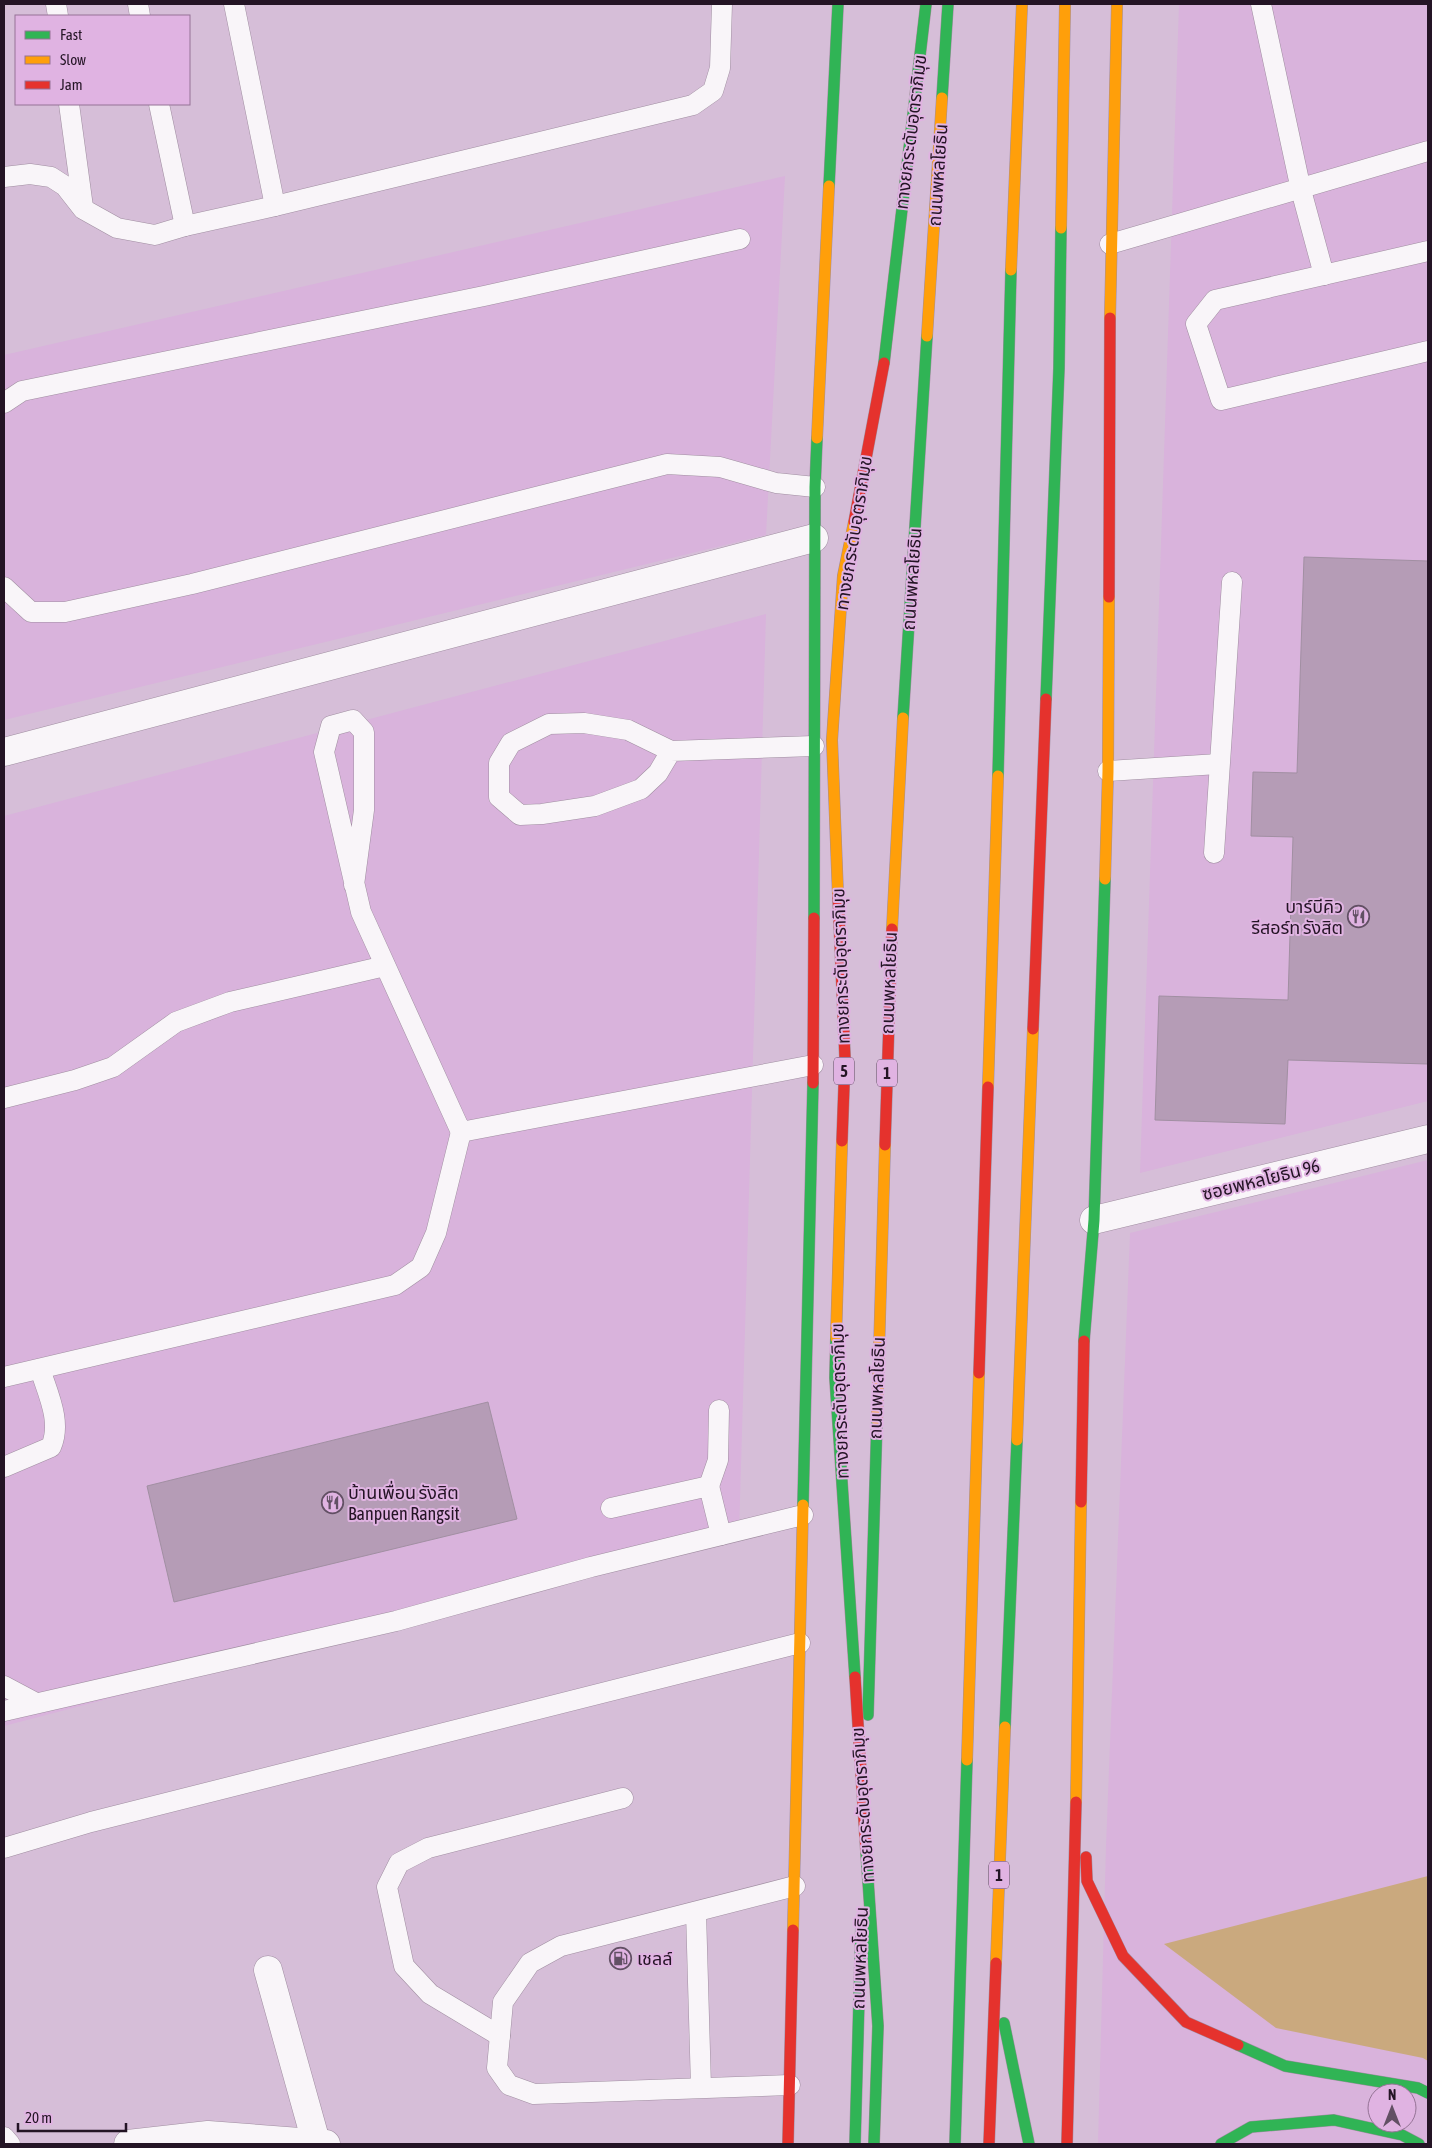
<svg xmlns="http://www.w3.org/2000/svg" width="1432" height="2148" viewBox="0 0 1432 2148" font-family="'Asap Condensed','Noto Sans Thai',sans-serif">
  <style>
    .built { fill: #d9b3dc; fill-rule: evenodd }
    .green { fill: #caa97e }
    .building { fill: #b59cb6; stroke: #a18fa2 }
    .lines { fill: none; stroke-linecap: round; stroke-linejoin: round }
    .lane-casing { stroke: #a08ea1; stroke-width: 21 }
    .street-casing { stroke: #a08ea1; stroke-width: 29 }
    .fast-casing { stroke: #a08ea1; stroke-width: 12 }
    .slow-casing { stroke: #a08ea1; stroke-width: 12 }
    .jam-casing { stroke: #a08ea1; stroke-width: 12 }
    .lane { stroke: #f9f5f9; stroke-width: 20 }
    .street { stroke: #f9f5f9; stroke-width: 28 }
    .fast { stroke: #30b455; stroke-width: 11 }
    .slow { stroke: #ff9f0a; stroke-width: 11 }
    .jam { stroke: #e5322d; stroke-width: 11 }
    .fast-bridge-casing { stroke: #a28a97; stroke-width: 12; stroke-linecap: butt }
    .slow-bridge-casing { stroke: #a28a97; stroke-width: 12; stroke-linecap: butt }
    .jam-bridge-casing { stroke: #a28a97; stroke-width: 12; stroke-linecap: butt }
    .fast-bridge { stroke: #30b455; stroke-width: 11 }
    .slow-bridge { stroke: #ff9f0a; stroke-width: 11 }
    .jam-bridge { stroke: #e5322d; stroke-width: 11 }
    .labels { text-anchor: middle; stroke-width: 4; stroke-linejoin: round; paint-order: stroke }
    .shield { fill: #e0b3e2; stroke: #5c445e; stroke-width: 1 }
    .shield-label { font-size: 16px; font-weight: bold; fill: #241425 }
    .street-label { font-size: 18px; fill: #241425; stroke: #e0b3e2 }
    .poi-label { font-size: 18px; fill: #241425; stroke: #e0b3e2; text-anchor: start }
  </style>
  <rect width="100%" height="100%" fill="#d6bed8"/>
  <!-- built -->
  <g class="built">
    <path d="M1179 4H1428V1101L1140 1173Z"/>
    <path d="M785 176 766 535 4 720V355Z"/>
    <path d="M766 614 739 1534 4 1726V816Z"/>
    <path d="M1428 1160V2144H1098L1106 1846 1130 1233ZM1377 2093H1407V2123H1377Z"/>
  </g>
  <!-- green -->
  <path class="green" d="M1428 1876V2061L1423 2058 1276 2028 1164 1944Z"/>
  <!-- building -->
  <g class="building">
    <path d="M1304 557 1428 561V1064L1288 1060 1285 1124 1155 1120 1159 996 1288 1000 1293 837 1251 836 1253 772 1297 773Z"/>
    <path d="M488 1402 517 1519 174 1602 147 1486Z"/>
  </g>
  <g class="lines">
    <defs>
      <g id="lane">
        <path d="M56 4 58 16"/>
        <path d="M138 4 140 16"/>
        <path d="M234 4 275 206"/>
        <path d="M1261 4 1301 190 1324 275"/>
        <path d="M69 104 83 207"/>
        <path d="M159 104 185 226"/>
        <path d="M4 177 30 174 51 177 65 186 83 209 117 228 155 235 185 226 275 206 693 105 713 91 720 68 722 4"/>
        <path d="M1110 244 1428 151"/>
        <path d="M1428 251 1215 300 1196 324 1221 400 1428 351"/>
        <path d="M4 403 22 391 484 296 740 239"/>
        <path d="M4 587 31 612H65L192 584 667 464 720 467 776 483 815 487"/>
        <path d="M671 751 658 773 641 789 595 806 542 814 520 815 499 797V763L511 743 549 724 584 723 628 730 671 751 814 746"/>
        <path d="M1108 771 1218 764"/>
        <path d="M1214 853 1232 582"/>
        <path d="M354 885 364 810V732L353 720 331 726 324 752 361 912 461 1132 813 1065"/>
        <path d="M4 1098 75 1080 113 1067 176 1022 230 1002 385 966"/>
        <path d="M4 1377 395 1285 421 1267 436 1233 461 1132"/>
        <path d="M4 1467 51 1447C62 1422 48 1394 40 1369"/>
        <path d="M709 1486 718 1460 719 1410"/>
        <path d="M611 1508 709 1486 721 1535"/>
        <path d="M4 1686 36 1703"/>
        <path d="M4 1711 396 1621 591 1567 803 1515"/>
        <path d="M4 1848 91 1822 800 1643"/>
        <path d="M696 1912 701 2087"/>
        <path d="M500 2036 430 1994 404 1966 387 1887 399 1863 428 1848 623 1798"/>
        <path d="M790 2085 534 2094 509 2085 497 2068 503 2002 530 1963 561 1946 795 1886"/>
        <path d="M4 2137 10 2144"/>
      </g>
      <g id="street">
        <path d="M4 752 814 538"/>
        <path d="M1094 1220 1428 1139"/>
        <path d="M268 1970 316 2142"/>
        <path d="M128 2144 208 2135 326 2144"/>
      </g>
      <g id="fast">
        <path d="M942 98 948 4"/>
        <path d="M829 186 838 4"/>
        <path d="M1046 699 1059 368 1061 228"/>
        <path d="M903 718 927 336"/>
        <path d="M998 776 1011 270"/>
        <path d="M814 918 815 487 817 438"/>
        <path d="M1084 1341 1094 1220 1105 879"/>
        <path d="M803 1505 813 1083"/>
        <path d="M868 1715 877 1420"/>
        <path d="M1005 1727 1017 1440"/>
        <path d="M1004 2023 1029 2144"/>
        <path d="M1238 2045 1285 2066 1418 2088 1428 2093"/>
        <path d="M855 2144 861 1928"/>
        <path d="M955 2144 967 1760"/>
        <path d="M1221 2144 1251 2127 1334 2120 1402 2135 1419 2144"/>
      </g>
      <g id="slow">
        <path d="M1061 228 1065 4"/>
        <path d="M1011 270 1022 4"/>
        <path d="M1110 318 1117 4"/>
        <path d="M927 336 942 98"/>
        <path d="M817 438 829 186"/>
        <path d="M1105 879 1108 771 1109 597"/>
        <path d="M892 929 903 718"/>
        <path d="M988 1087 998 776"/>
        <path d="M877 1420 885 1145"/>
        <path d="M1017 1440 1033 1029"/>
        <path d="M967 1760 979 1373"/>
        <path d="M1076 1802 1081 1502"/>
        <path d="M793 1930 803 1505"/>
        <path d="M996 1963 1005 1727"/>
      </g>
      <g id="jam">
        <path d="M1109 597 1110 318"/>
        <path d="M1033 1029 1046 699"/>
        <path d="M813 1083 814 918"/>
        <path d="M885 1145 892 929"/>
        <path d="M979 1373 988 1087"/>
        <path d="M1081 1502 1084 1341"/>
        <path d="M1086 1857 1087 1881 1123 1956 1186 2022 1238 2045"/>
        <path d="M788 2144 793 1930"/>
        <path d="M989 2144 996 1963"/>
        <path d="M1067 2144 1076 1802"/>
      </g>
    </defs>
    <!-- lane casing -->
    <use href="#lane" class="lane-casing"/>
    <!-- street casing -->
    <use href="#street" class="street-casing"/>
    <!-- fast casing -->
    <use href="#fast" class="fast-casing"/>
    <!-- slow casing -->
    <use href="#slow" class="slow-casing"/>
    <!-- jam casing -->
    <use href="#jam" class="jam-casing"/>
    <!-- lane -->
    <use href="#lane" class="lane"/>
    <!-- street -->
    <use href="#street" class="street"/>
    <!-- fast -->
    <use href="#fast" class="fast"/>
    <!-- slow -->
    <use href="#slow" class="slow"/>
    <!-- jam -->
    <use href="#jam" class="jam"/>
    <defs>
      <g id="fast-bridge">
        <path d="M884 363 926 4"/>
        <path d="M836 1338 835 1378 855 1677"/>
        <path d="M866 1851 878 2026 874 2144"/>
      </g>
      <g id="slow-bridge">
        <path d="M838 895 832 740 843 576 854 522"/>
        <path d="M836 1338 842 1141"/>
      </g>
      <g id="jam-bridge">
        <path d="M854 522 884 363"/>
        <path d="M838 895 845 1058 842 1141"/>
        <path d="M855 1677 866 1851"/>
      </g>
    </defs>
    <!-- fast-bridge casing -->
    <use href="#fast-bridge" class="fast-bridge-casing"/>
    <!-- slow-bridge casing -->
    <use href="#slow-bridge" class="slow-bridge-casing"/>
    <!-- jam-bridge casing -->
    <use href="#jam-bridge" class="jam-bridge-casing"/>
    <!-- fast-bridge -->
    <use href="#fast-bridge" class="fast-bridge"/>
    <!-- slow-bridge -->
    <use href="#slow-bridge" class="slow-bridge"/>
    <!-- jam-bridge -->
    <use href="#jam-bridge" class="jam-bridge"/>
  </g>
  <!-- icons -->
  <defs>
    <symbol id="restaurant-ring" viewBox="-11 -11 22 22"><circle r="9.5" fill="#e0b3e2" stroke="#625064" stroke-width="1.5"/><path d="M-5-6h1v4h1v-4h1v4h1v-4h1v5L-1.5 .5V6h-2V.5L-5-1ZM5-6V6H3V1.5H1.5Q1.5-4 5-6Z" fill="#625064"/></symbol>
    <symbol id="fuel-ring" viewBox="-11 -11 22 22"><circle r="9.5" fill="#e0b3e2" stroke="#625064" stroke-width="1.5"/><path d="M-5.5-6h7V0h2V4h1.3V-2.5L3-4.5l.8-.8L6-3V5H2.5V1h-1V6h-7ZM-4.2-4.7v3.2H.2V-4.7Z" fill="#625064"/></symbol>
  </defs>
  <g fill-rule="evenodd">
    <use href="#restaurant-ring" x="1346" y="904" width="25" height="25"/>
    <use href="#restaurant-ring" x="320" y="1490" width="25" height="25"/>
    <use href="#fuel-ring" x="608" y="1946" width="25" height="25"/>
  </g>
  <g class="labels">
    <!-- shield labels -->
    <g class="shield">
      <rect x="834" y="1057.5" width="20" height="27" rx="4"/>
      <rect x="877" y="1059.5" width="20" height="27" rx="4"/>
      <rect x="989" y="1861.5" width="20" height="27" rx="4"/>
    </g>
    <g class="shield-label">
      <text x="844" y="1077">5</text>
      <text x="887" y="1079">1</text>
      <text x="999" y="1881">1</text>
    </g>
    <!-- street labels -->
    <g class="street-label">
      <text transform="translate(911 132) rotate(-83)" y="6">ทางยกระดับอุตราภิมุข</text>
      <text transform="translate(938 175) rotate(-86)" y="6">ถนนพหลโยธิน</text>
      <text transform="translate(854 533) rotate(-81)" y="6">ทางยกระดับอุตราภิมุข</text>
      <text transform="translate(912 579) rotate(-86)" y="6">ถนนพหลโยธิน</text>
      <text transform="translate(841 966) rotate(-92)" y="6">ทางยกระดับอุตราภิมุข</text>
      <text transform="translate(889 983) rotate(-88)" y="6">ถนนพหลโยธิน</text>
      <text transform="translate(1261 1180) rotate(-14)" y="6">ซอยพหลโยธิน 96</text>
      <text transform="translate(877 1388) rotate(-88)" y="6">ถนนพหลโยธิน</text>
      <text transform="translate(840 1401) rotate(-92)" y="6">ทางยกระดับอุตราภิมุข</text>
      <text transform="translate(863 1805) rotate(-94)" y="6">ทางยกระดับอุตราภิมุข</text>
      <text transform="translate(860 1958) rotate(-88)" y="6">ถนนพหลโยธิน</text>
    </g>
    <!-- poi labels -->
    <g class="poi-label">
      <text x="1343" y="913" text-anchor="end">บาร์บีคิว<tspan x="1343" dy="21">รีสอร์ท รังสิต</tspan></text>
      <text x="348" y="1499">บ้านเพื่อน รังสิต<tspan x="348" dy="21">Banpuen Rangsit</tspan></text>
      <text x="637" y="1965">เชลล์</text>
    </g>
  </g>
  <!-- border -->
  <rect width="1432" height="2148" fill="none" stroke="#241425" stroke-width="10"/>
  <!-- legend -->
  <rect x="15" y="15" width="175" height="90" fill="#e0b3e2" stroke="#957396"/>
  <rect x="25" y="31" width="25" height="8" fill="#30b455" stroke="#957396"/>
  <text x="60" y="40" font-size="15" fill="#241425">Fast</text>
  <rect x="25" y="56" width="25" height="8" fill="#ff9f0a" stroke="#957396"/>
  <text x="60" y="65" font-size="15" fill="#241425">Slow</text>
  <rect x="25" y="81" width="25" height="8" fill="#e5322d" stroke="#957396"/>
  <text x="60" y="90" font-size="15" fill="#241425">Jam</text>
  <!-- north arrow -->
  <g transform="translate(1392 2108)"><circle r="24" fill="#e0b3e2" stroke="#957396"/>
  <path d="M0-4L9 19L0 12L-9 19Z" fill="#625064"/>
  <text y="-8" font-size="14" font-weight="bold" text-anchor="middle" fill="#241425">N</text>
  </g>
  <!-- scale -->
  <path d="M18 2123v8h108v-8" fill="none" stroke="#241425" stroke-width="2.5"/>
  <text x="25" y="2123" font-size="15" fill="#241425" stroke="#e0b3e2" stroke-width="4" paint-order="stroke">20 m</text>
</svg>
